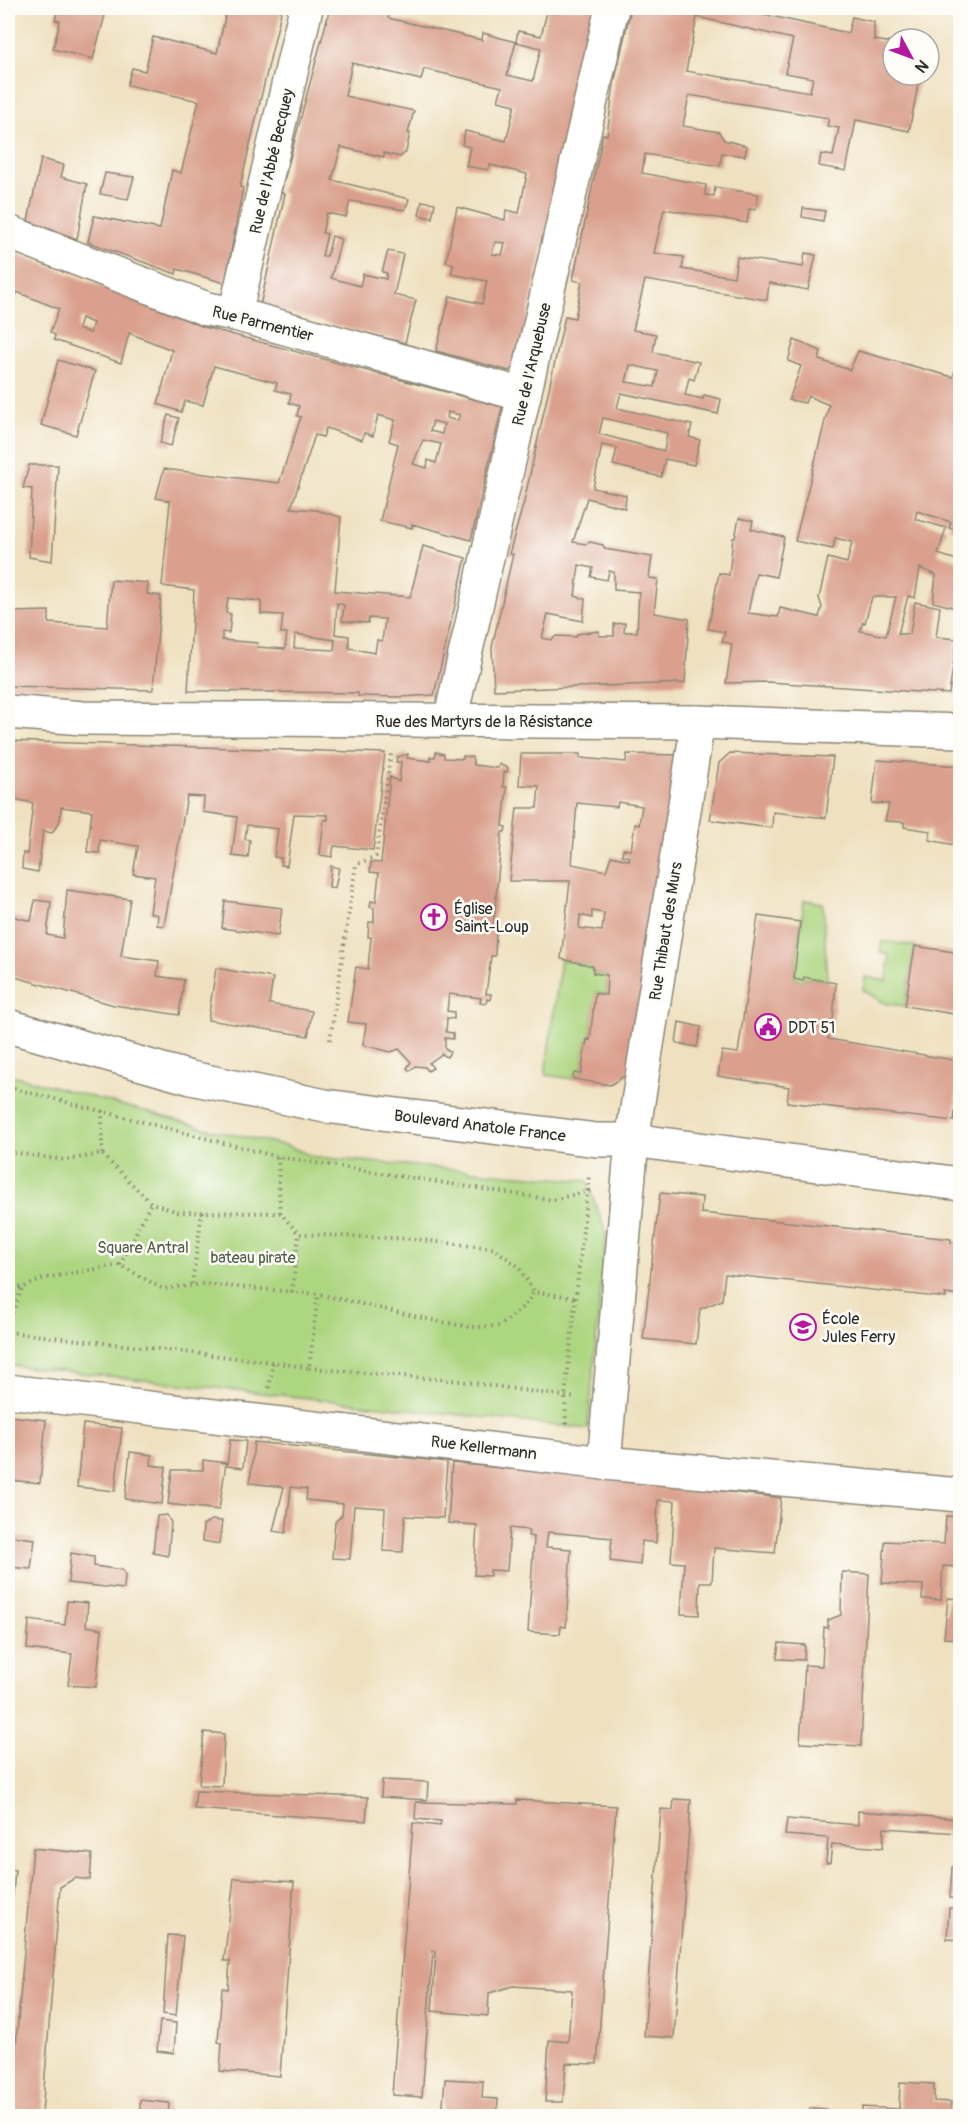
<svg xmlns="http://www.w3.org/2000/svg" width="968" height="2124" viewBox="0 0 968 2124" font-family="Pangolin,sans-serif">
  <style>
    .green { fill: #add681; stroke: #6c8056; stroke-width: 1.5 }
    .building { fill: #daa08d; fill-rule: evenodd }
    .lines { fill: none; stroke-linecap: round; stroke-linejoin: round }
    .minor-casing { stroke: #8d8676; stroke-width: 36 }
    .path { stroke: #8d8676; stroke-width: 4; stroke-dasharray: 1.5 4.5; stroke-linecap: butt }
    .minor { stroke: #fff; stroke-width: 33 }
    .labels { text-anchor: middle; stroke-width: 5; stroke-linejoin: round; paint-order: stroke }
    .street-label { font-size: 16px; fill: #2b2b2b; stroke: #fdfcf7 }
    .poi-label { font-size: 16px; fill: #2b2b2b; stroke: #fdfcf7; text-anchor: start }
    .park-label { font-size: 16px; fill: #525e45; stroke: #fdfcf7 }
  </style>
  <rect width="100%" height="100%" fill="#fdfcf7"/>
  <filter id="ink" filterUnits="userSpaceOnUse"><feTurbulence type="fractalNoise" baseFrequency=".0167" numOctaves="2"/><feDisplacementMap in="SourceGraphic" scale="12" xChannelSelector="R" yChannelSelector="G"/><feConvolveMatrix kernelMatrix="1 2 1 2 8 2 1 2 1" color-interpolation-filters="sRGB"/></filter>
  <filter id="wash" filterUnits="userSpaceOnUse"><feTurbulence type="fractalNoise" baseFrequency=".008" numOctaves="4" result="noise"/><feDisplacementMap in="SourceGraphic" scale="24" xChannelSelector="R" yChannelSelector="G"/><feGaussianBlur stdDeviation="1.35" result="paint"/><feColorMatrix in="noise" values="0 0 0 0 0 0 0 0 0 0 0 0 0 0 0 0 0 1.4 0 .05"/><feComposite in="paint" operator="in"/></filter>
  <g filter="url(#wash)">
    <rect width="100%" height="100%" fill="#efe1c0"/>
    <!-- green -->
    <g class="green">
      <path d="M804 900 823 903 827 981 804 977 803 981 794 979Z"/>
      <path d="M882 941 915 946 905 1006 886 1004 863 990 865 977 887 981 889 955 880 953Z"/>
      <path d="M561 959 594 966 593 973 607 975 606 995 596 993 590 1040H587L581 1074 574 1073 573 1079 545 1075Z"/>
      <path d="M8 1074 220 1132 285 1145 315 1157 587 1181 606 1233 588 1429 8 1365Z"/>
    </g>
    <g id="blocks">
      <!-- building -->
      <g class="building">
        <path d="M58 8H107L93 59 53 49 60 21 55 20Z"/>
        <path d="M227 8H282L240 187 243 188 225 283 177 269 176 274 88 242 94 216 160 229 172 170 181 173 199 101 127 85 132 68 145 71 153 37 217 53Z"/>
        <path d="M330 8H391L388 18 482 40 483 33 516 42 518 31 541 36 548 8H595L517 366 509 371 436 351 450 296 482 304 487 281 451 274 454 264 446 262 457 207 505 220 506 210 519 213 527 174 490 165 488 170 466 166 470 147 462 145 465 131 506 141 515 105 498 101 502 87 424 69 421 80 352 63 345 96 414 111 408 133H410L406 152 400 157 384 153V157L341 147 332 180 409 199 405 210 350 201 346 217 327 213 322 233 327 234 322 256H327L332 236 341 239 331 278 360 286 363 274 386 279 387 273 382 272 388 251 403 254 394 295 416 300 405 343 260 306 285 194 281 192ZM516 42 541 48 533 81 507 75ZM495 242 505 243 502 255 492 254Z"/>
        <path d="M631 8H745L744 10 848 33 852 17 874 22V40L893 43V75H920L909 131 856 120 846 171 819 166 821 154 833 156 839 128 827 126 829 118 689 95 683 126 719 132 724 140 747 146 745 156 722 153 720 166 645 154 642 173 706 185 705 195 714 196 715 187 758 194 756 210 749 209 747 223 664 209 654 253 684 257 682 269 734 277 737 257 803 267 805 253 816 255 808 290 769 283 767 300 645 280 633 330 656 334 653 352 699 362 694 380 689 378 685 395 703 399 704 395 721 399 718 414 621 393 617 408 692 425 689 437 700 440 694 465 665 459 661 477 613 465 617 448 602 445 593 488 626 495 625 508 587 498 573 542 586 544 590 542 603 545 605 549 652 557 649 578 658 579 654 613 689 619 685 683 494 690 492 647 513 554H509L524 502 565 316 575 318 582 282 573 280 603 134 607 135 614 84ZM697 17 793 39 785 73 813 78 810 92 686 71ZM630 365 658 371 655 387 626 382ZM603 418 667 433 664 451 599 434ZM579 565 593 568 591 577 607 580 609 571 614 572V590L639 592 637 632H624L625 623 614 624V636H599V631L577 634 576 637 556 636 552 640 542 638 548 614 583 621 585 599 575 596Z"/>
        <path d="M41 159 64 165 61 177 87 184 77 239 28 221Z"/>
        <path d="M105 173 134 177 128 199 100 194Z"/>
        <path d="M422 201 435 203 432 218 419 215Z"/>
        <path d="M803 208 825 211 823 221 802 217Z"/>
        <path d="M8 250 204 327 502 407 471 540 412 524V528L380 521 398 444 389 441 395 420 378 415 373 436 364 433 362 440 326 428 323 437 315 435 291 508 316 510 341 517 335 591 410 597 423 546 466 558 434 695 401 697 358 696V693L188 691 194 590 162 586 170 501 156 498 164 469 279 483 301 417 297 416 299 406 289 403 291 394 275 390 277 383 214 366 203 405 185 401 181 412 158 404 172 350 129 333 121 363 54 340 55 335 50 332 59 309 17 292 8 321ZM81 318 93 323 90 333 78 329ZM448 412 460 415 457 421 447 418ZM433 421 444 424 442 434 430 431ZM423 440 441 444 436 463 428 460 427 468 413 464ZM228 598 261 601V614L283 615 281 633H287L285 649 257 647 258 643 222 640V632L229 633 231 614 226 613ZM337 603 344 605 342 621 368 623 369 618 385 619 382 641 377 640 375 653 349 648V636L335 634ZM295 634 335 640 334 650 294 648Z"/>
        <path d="M794 340 821 351 819 360 850 370 858 351 953 377 960 354V531L949 528 951 522 917 511 915 519 946 528 938 554 960 561V609L933 602 936 575 920 568 915 598 908 596 898 634H910L915 602 940 607 936 637 957 639 949 694 768 682 726 683 732 644 722 642 725 632 708 629 719 573 729 575 733 538H735L739 518 753 521 751 529 784 537 776 577 756 573 748 613 778 617 780 608 819 617 822 607 819 598 828 558 847 563 852 542 835 538 833 549 795 541 829 405 808 396 805 403 789 400 801 366 788 361ZM872 597H896L886 636 860 631 863 622 865 623Z"/>
        <path d="M58 360 95 371 76 435 41 425Z"/>
        <path d="M168 415 179 418 171 446 160 443Z"/>
        <path d="M29 465H58L52 561 29 557 32 489 23 488Z"/>
        <path d="M111 580 148 583 147 594 161 596 153 690 8 686V608H14V612L49 611V623L107 627Z"/>
        <path d="M8 741 385 753 373 850 334 846 332 857 320 855 324 820H328V815L294 814 287 866 281 865V858L274 857 278 829 247 825 245 839 250 840 248 858 232 856 237 817 203 812 204 797 187 796 164 926 157 925 158 915 150 913 155 877 133 874 138 846 100 840 99 853 87 852 92 811 61 807 60 821 52 833 43 831 38 872 22 869 23 853 27 854 33 803 10 798 8 809Z"/>
        <path d="M436 752 444 754V758L463 759V756L472 757 474 765 498 768 499 764 508 768 507 772H504L503 787H507L503 826 506 827 505 832H502L493 930 496 931 495 956H491L486 994H491L490 1000 487 999 486 1004 480 1003 481 998 449 994 447 1011 454 1012V1019L447 1018 446 1032 453 1033V1039L445 1038V1049L450 1052 447 1057 442 1054 429 1063 433 1068 428 1071 425 1067 415 1066 410 1071 407 1068 411 1062 399 1049 391 1052 363 1045 366 1024 348 1022 356 967 368 969 371 937H368L369 922H374V908L370 907 371 901 376 902 379 873 370 872 371 862 381 863 390 777 399 782 401 762H396L397 757 408 754 407 758 431 761 430 757H435Z"/>
        <path d="M730 753 833 757 826 818 773 812 772 828 710 820 719 763Z"/>
        <path d="M521 754H580V758L626 762 627 754 678 755 628 1074 610 1085 573 1079 574 1073 581 1074 587 1039 590 1040 595 993 606 995 607 975 593 973V966L561 959 570 881H509L517 808H537L539 786 519 785ZM618 802 642 806 639 825 635 824 631 850 623 849 622 855 630 857 629 860 611 856 606 871 572 864 577 803 617 807ZM592 911 604 913 602 931 579 928 580 915 592 918Z"/>
        <path d="M877 760 960 766V846L929 840 931 831 904 827V822L885 821 889 804 872 803Z"/>
        <path d="M331 866 339 868 335 888 329 887Z"/>
        <path d="M67 890 130 899 121 956 159 961 157 976 184 980 179 1015 114 1005 8 975V915L31 921 35 900 51 902 47 935 63 938Z"/>
        <path d="M225 901 282 908 278 936 222 928Z"/>
        <path d="M758 916 800 922 794 979 803 981 804 977 836 983 832 1033 829 1032 828 1039 960 1061 954 1121 787 1102 789 1087 718 1076 722 1051 738 1053Z"/>
        <path d="M915 946 960 953V1015L905 1006Z"/>
        <path d="M216 968 273 978 269 1004 312 1011 308 1036 208 1020Z"/>
        <path d="M679 1022 701 1027 697 1047 676 1043Z"/>
        <path d="M660 1193 702 1197 701 1213 951 1239V1242L960 1243V1296L945 1294 946 1298 725 1274 722 1300 700 1309 696 1344 643 1339Z"/>
        <path d="M8 1416 46 1420 40 1483 8 1480Z"/>
        <path d="M83 1424 122 1428 115 1491 77 1487Z"/>
        <path d="M230 1440 246 1441 243 1468 227 1466Z"/>
        <path d="M254 1442 447 1462 443 1518 405 1516 403 1552 383 1551 385 1508 354 1506 350 1559 332 1558 335 1522 342 1515 343 1504 306 1500 307 1489 291 1487 286 1533 273 1531 284 1487 250 1483Z"/>
        <path d="M130 1452 152 1455 151 1465 166 1467 162 1504 125 1499Z"/>
        <path d="M203 1460 226 1463 219 1510 168 1504 172 1470H203Z"/>
        <path d="M452 1463 647 1483 704 1485V1489L781 1498 775 1553 714 1548 712 1582H700L699 1615 681 1614 684 1563 671 1562 675 1501 658 1500 656 1543 642 1541 640 1565 610 1561 612 1538 548 1532 546 1547 571 1549 566 1627 561 1626 560 1634 528 1632 534 1537 528 1536 529 1530 510 1528 507 1571 490 1570V1576L474 1575 477 1525 448 1523Z"/>
        <path d="M167 1515 171 1523 168 1556 153 1553 157 1516Z"/>
        <path d="M946 1516 960 1517V1567L943 1566 941 1600 922 1599 923 1585 882 1583 885 1541 944 1544Z"/>
        <path d="M211 1520 222 1521 219 1544 202 1541 203 1525Z"/>
        <path d="M11 1536 35 1539 31 1569 8 1567V1547H10Z"/>
        <path d="M71 1553 94 1557V1566L122 1570 125 1574 124 1589 68 1583Z"/>
        <path d="M842 1572 869 1574 861 1746 800 1743 805 1665 822 1666 824 1627 828 1628V1620L841 1615Z"/>
        <path d="M948 1598 960 1599 958 1639 944 1638Z"/>
        <path d="M67 1601 88 1603 86 1626 102 1629 96 1687 68 1685 72 1654 27 1649 29 1620 65 1625Z"/>
        <path d="M779 1643 805 1645 804 1660 777 1659Z"/>
        <path d="M204 1732 224 1734 222 1786 199 1785Z"/>
        <path d="M382 1780 428 1782 427 1800 381 1797Z"/>
        <path d="M196 1791 368 1797 366 1821 194 1809Z"/>
        <path d="M674 1799 691 1800 674 2038 644 2036 661 1809 673 1810Z"/>
        <path d="M517 1800 616 1806 597 2064 566 2063 563 2102H545L549 2040 568 2042 572 1990 513 1986 489 1993 488 2016 432 2011 436 1951 433 1950 422 2097 392 2095 413 1823 440 1826 441 1821 415 1819 416 1802 517 1804Z"/>
        <path d="M858 1811 960 1819V1833L884 1828 883 1848 832 1844 830 1863H826L828 1838 785 1835 787 1819 858 1825Z"/>
        <path d="M33 1848 92 1854 90 1880 75 1878 60 1887 42 2114 53 2116H8L12 2091Z"/>
        <path d="M952 1867H960V1899L950 1898Z"/>
        <path d="M8 1869 15 1870 9 1941H8Z"/>
        <path d="M234 1878 294 1882 280 2076 220 2071 222 2043 218 2042 222 1988 228 1989 230 1961H224Z"/>
        <path d="M949 1908 960 1909V1940L947 1939Z"/>
        <path d="M168 1935 183 1936 176 2016 163 2014Z"/>
        <path d="M160 2021 176 2023 174 2053 157 2051Z"/>
        <path d="M445 2079 483 2081 482 2098 498 2099 497 2116H442Z"/>
        <path d="M900 2082 934 2084V2101L951 2102 950 2116H862V2107L899 2109Z"/>
        <path d="M140 2100 169 2103 168 2116H140Z"/>
        <path d="M810 2108 826 2109V2116H810Z"/>
      </g>
    </g>
  </g>
  <g filter="url(#ink)">
    <use href="#blocks" fill-opacity="0" stroke="#8d8676" stroke-width="1.5"/>
    <g class="lines">
      <defs>
        <g id="minor">
          <path d="M8 232 207 309 235 314 524 395"/>
          <path d="M235 314 306 8"/>
          <path d="M8 712 83 718 698 722 960 731"/>
          <path d="M450 721 612 8"/>
          <path d="M8 1026 191 1078 325 1106 597 1140H632L960 1184"/>
          <path d="M8 1391 604 1463 960 1495"/>
          <path d="M604 1463 632 1140 698 722"/>
        </g>
      </defs>
      <!-- minor casing -->
      <use href="#minor" class="minor-casing"/>
      <!-- path -->
      <g class="path">
        <path d="M330 1040 356 865 376 856 391 754"/>
        <path d="M8 1087 278 1157 553 1200 592 1190"/>
        <path d="M8 1152 66 1160 102 1154 151 1203 178 1212 280 1213 299 1234 412 1239 493 1248 518 1266 534 1292"/>
        <path d="M102 1154V1111"/>
        <path d="M278 1157 280 1213"/>
        <path d="M120 1265 151 1203"/>
        <path d="M8 1283 22 1288 45 1278 120 1265 163 1289 203 1284 318 1294 440 1322 471 1327 500 1326 524 1306 534 1292 576 1298"/>
        <path d="M192 1284 202 1212"/>
        <path d="M292 1292 299 1234"/>
        <path d="M8 1324 22 1288"/>
        <path d="M8 1332 273 1362"/>
        <path d="M309 1368 460 1381 576 1398"/>
        <path d="M269 1388 273 1362 309 1368 318 1294"/>
        <path d="M566 1424 565 1397 589 1175"/>
      </g>
      <!-- minor -->
      <use href="#minor" class="minor"/>
    </g>
  </g>
  <!-- icons -->
  <defs>
    <symbol id="church-ring" viewBox="-11 -11 22 22"><circle r="9.5" fill="#fdfcf7" stroke="#b5179e" stroke-width="1.5"/><path d="M-1.2-6h2.4v3.5h3.3v2.4h-3.3V6h-2.4V-.1h-3.3v-2.4h3.3Z" fill="#b5179e"/></symbol>
    <symbol id="civic-ring" viewBox="-11 -11 22 22"><circle r="9.5" fill="#fdfcf7" stroke="#b5179e" stroke-width="1.5"/><path d="M-.6-6.5H3V-4.5H.6V-3L4-1V1h2V6H-6V1h2V-1L-.6-3ZM-1.2 2.5V6h2.4V2.5Z" fill="#b5179e"/></symbol>
    <symbol id="school-ring" viewBox="-11 -11 22 22"><circle r="9.5" fill="#fdfcf7" stroke="#b5179e" stroke-width="1.5"/><path d="M0-5L7-2L0 1L-7-2ZM-4 1L0 2.5L4 1V4Q0 6-4 4Z" fill="#b5179e"/></symbol>
  </defs>
  <g fill-rule="evenodd">
    <use href="#church-ring" x="419" y="902" width="30" height="30"/>
    <use href="#civic-ring" x="753" y="1012" width="30" height="30"/>
    <use href="#school-ring" x="788" y="1312" width="30" height="30"/>
  </g>
  <g class="labels">
    <!-- street labels -->
    <g class="street-label">
      <text transform="translate(271 161) rotate(-77)" y="6">Rue de l'Abbé Becquey</text>
      <text transform="translate(263 323) rotate(14)" y="6">Rue Parmentier</text>
      <text transform="translate(531 364) rotate(-77)" y="6">Rue de l'Arquebuse</text>
      <text x="484" y="727">Rue des Martyrs de la Résistance</text>
      <text transform="translate(665 931) rotate(-81)" y="6">Rue Thibaut des Murs</text>
      <text transform="translate(480 1125) rotate(7)" y="6">Boulevard Anatole France</text>
      <text transform="translate(484 1447) rotate(7)" y="6">Rue Kellermann</text>
    </g>
    <!-- poi labels -->
    <g class="poi-label">
      <text x="454" y="914">Église<tspan x="454" dy="18">Saint-Loup</tspan></text>
      <text x="788" y="1033">DDT 51</text>
      <text x="822" y="1324">École<tspan x="822" dy="18">Jules Ferry</tspan></text>
    </g>
    <!-- park labels -->
    <g class="park-label">
      <text x="143" y="1253">Square Antral</text>
      <text x="253" y="1263">bateau pirate</text>
    </g>
  </g>
  <!-- margin -->
  <rect width="968" height="2124" fill="none" stroke="#fdfcf7" stroke-width="30"/>
  <!-- north arrow -->
  <g transform="translate(911 57) rotate(131)"><circle r="28" fill="#fdfcf7" stroke="#a9a8a5" stroke-width="1.5"/>
  <path d="M0-4.5L10 22L0 15L-10 22Z" fill="#b5179e"/>
  <text y="-9" font-size="16" font-weight="bold" text-anchor="middle" fill="#2b2b2b">N</text>
  </g>
</svg>
